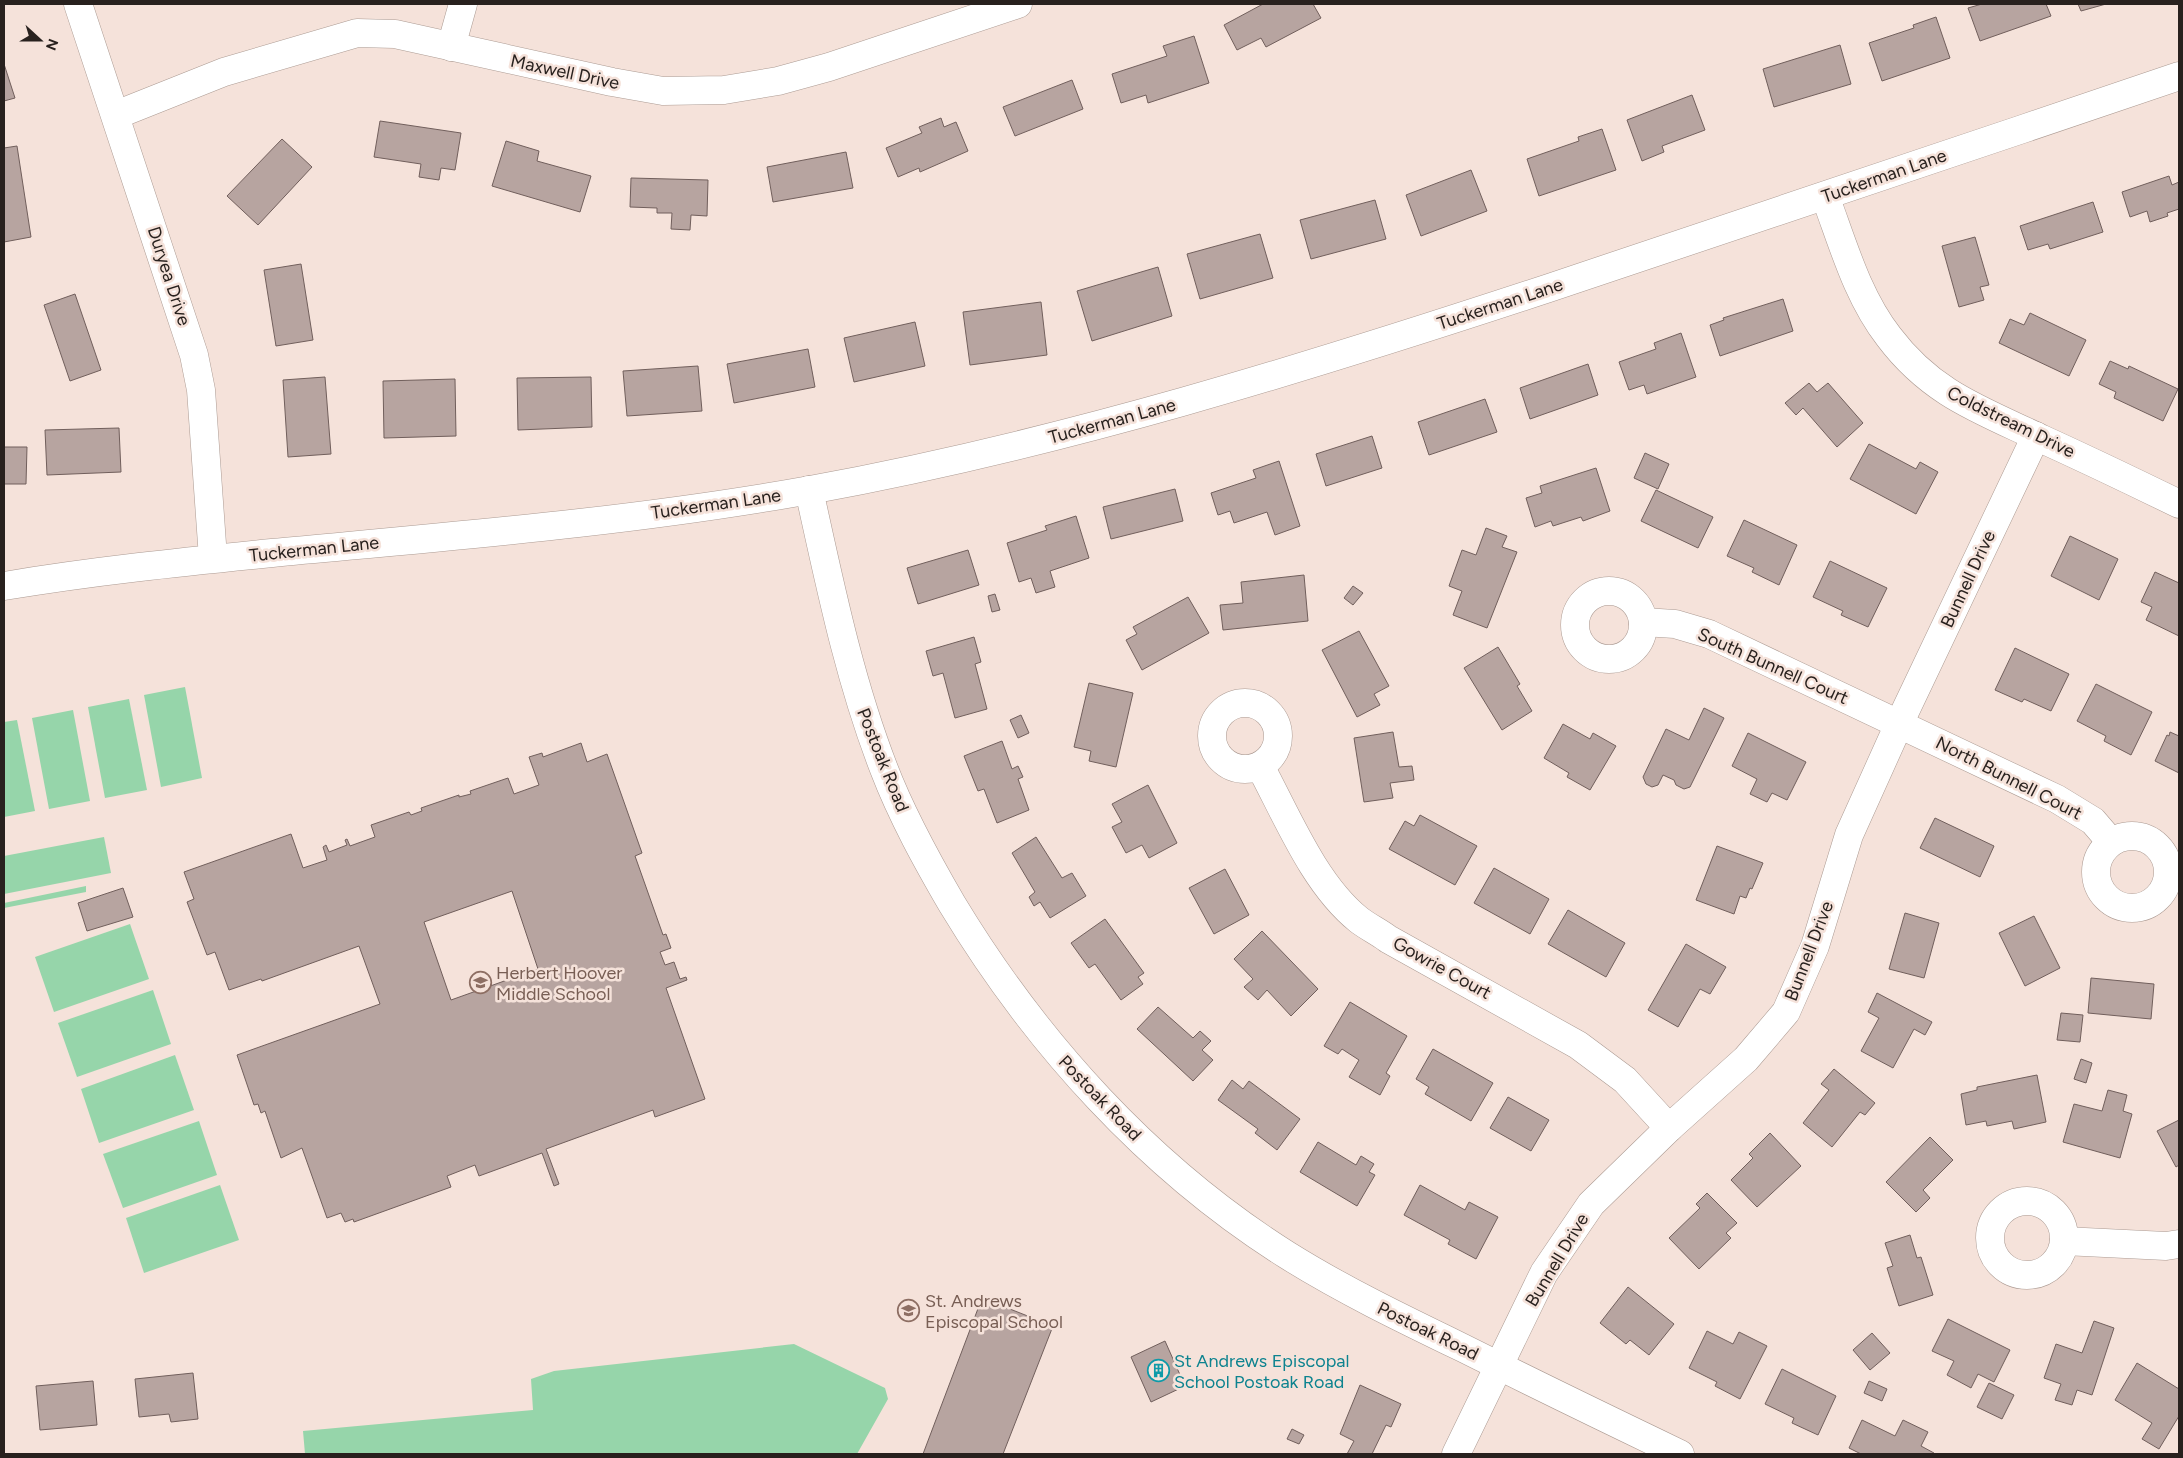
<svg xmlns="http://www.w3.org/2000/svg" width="2183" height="1458" viewBox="0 0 2183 1458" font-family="Figtree,sans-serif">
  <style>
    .green { fill: #96d5aa }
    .building { fill: #b7a4a0; stroke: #715f5c; fill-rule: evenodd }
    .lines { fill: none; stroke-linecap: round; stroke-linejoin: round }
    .street-casing { stroke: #ac9b93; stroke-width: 29 }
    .secondary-casing { stroke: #ac9b93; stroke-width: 29 }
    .street { stroke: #fff; stroke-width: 28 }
    .secondary { stroke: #fff; stroke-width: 28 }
    .labels { text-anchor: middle; stroke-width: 5; stroke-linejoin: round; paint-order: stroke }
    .street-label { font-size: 18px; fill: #28211e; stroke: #f5e2da }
    .education-label { font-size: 18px; fill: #785e54; stroke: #f5e2da; text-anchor: start }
    .culture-label { font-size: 18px; fill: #0d838f; stroke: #f5e2da; text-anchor: start }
  </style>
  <rect width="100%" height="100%" fill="#f5e2da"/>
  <!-- green -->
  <g class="green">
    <path d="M185 687 202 778 161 787 144 695Z"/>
    <path d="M129 699 147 790 105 798 88 707Z"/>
    <path d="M73 710 90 801 49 809 32 718Z"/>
    <path d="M17 720 35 811 4 817V722Z"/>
    <path d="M104 837 111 873 4 894V856Z"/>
    <path d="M86 886V892L4 908V903Z"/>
    <path d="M130 924 149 979 54 1012 35 957Z"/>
    <path d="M153 990 171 1044 77 1077 58 1023Z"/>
    <path d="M175 1055 194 1110 99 1143 81 1089Z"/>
    <path d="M199 1121 217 1175 123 1208 103 1154Z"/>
    <path d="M220 1185 239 1240 144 1273 126 1218Z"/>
    <path d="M794 1344 885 1388 888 1399 857 1454H305L303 1431 533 1410 531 1379 554 1371Z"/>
  </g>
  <!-- building -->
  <g class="building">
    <path d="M1263 4H1313L1321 18 1266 47 1261 38 1237 50 1224 25Z"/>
    <path d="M1982 4H2046L2051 16 1980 41 1968 8Z"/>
    <path d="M2078 4H2106L2081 11Z"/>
    <path d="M1936 17 1950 58 1882 81 1869 43 1914 28 1913 25Z"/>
    <path d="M1194 36 1209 83 1148 103 1146 95 1121 103 1112 74 1167 56 1163 46Z"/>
    <path d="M1840 45 1851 84 1774 107 1763 69Z"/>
    <path d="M4 64 15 98 4 101Z"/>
    <path d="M1072 80 1083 109 1015 136 1003 107Z"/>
    <path d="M1692 95 1705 130 1662 146 1664 152 1642 161 1627 120Z"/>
    <path d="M941 118 944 127 956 122 968 151 920 172 919 168 898 177 886 148 922 133 919 127Z"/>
    <path d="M380 121 461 133 455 170 441 168 439 180 419 177 421 164 374 157Z"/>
    <path d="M1602 129 1616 170 1539 196 1527 159 1579 141 1578 137Z"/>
    <path d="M282 139 312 167 258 225 227 196Z"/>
    <path d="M506 141 539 151 537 161 591 176 580 212 492 186Z"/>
    <path d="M17 146 31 237 4 242V148Z"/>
    <path d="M846 152 853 188 773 202 767 167Z"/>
    <path d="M1471 170 1487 211 1421 236 1406 195Z"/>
    <path d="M2169 176 2172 185 2179 182V209L2167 213 2168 216 2150 222 2147 211 2130 217 2122 192Z"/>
    <path d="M631 178 708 180 707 216 691 215 690 230 671 229 672 213H657V208L630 207Z"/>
    <path d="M1375 200 1386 239 1311 259 1300 220Z"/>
    <path d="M2093 202 2103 232 2050 249 2048 244 2028 250 2020 226Z"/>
    <path d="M1260 234 1273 278 1200 299 1187 254Z"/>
    <path d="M1975 237 1989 285 1980 287 1984 300 1959 307 1942 246Z"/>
    <path d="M301 264 313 340 276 346 264 270Z"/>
    <path d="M1158 267 1172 316 1092 341 1077 291Z"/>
    <path d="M75 294 101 370 70 381 44 305Z"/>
    <path d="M1783 299 1793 331 1720 356 1710 325 1724 320 1723 318Z"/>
    <path d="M1041 302 1047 355 970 365 963 312Z"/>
    <path d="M2030 313 2086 340 2069 376 1999 343 2010 319 2024 325Z"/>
    <path d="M915 322 925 366 854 382 844 338Z"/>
    <path d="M1681 333 1696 377 1647 394 1644 385 1629 390 1619 362 1656 349 1654 343Z"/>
    <path d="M808 349 815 387 734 403 727 364Z"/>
    <path d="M2110 361 2128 369 2129 366 2178 389 2163 421 2114 398 2116 392 2099 384Z"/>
    <path d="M1588 364 1598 395 1530 419 1520 388Z"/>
    <path d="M698 366 702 411 627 416 623 371Z"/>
    <path d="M325 377 331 454 288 457 283 380Z"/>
    <path d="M591 377 592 427 518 430 517 378Z"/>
    <path d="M455 379 456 436 384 438 383 381Z"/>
    <path d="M1809 383 1817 392 1828 383 1863 423 1837 447 1803 408 1796 415 1785 403Z"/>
    <path d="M1485 399 1497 432 1429 455 1418 422Z"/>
    <path d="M119 428 121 472 47 475 45 430Z"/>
    <path d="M1372 436 1382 468 1326 486 1316 454Z"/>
    <path d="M1869 444 1916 469 1920 462 1938 472 1916 514 1850 479Z"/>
    <path d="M4 447H27L26 484H4Z"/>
    <path d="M1645 453 1669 464 1658 489 1634 478Z"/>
    <path d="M1279 461 1300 526 1275 535 1267 512 1234 523 1230 511 1218 515 1211 493 1256 478 1253 470Z"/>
    <path d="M1596 468 1610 511 1583 521 1581 517 1553 526 1551 521 1535 527 1526 498 1542 493 1540 486Z"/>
    <path d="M1175 489 1183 521 1111 539 1103 507Z"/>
    <path d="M1656 490 1713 517 1698 548 1641 521Z"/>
    <path d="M1076 516 1089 558 1050 571 1055 587 1036 593 1031 578 1019 582 1007 543 1047 530 1045 526Z"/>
    <path d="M1744 520 1797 545 1779 585 1752 572 1754 568 1727 556Z"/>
    <path d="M1486 528 1507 536 1502 547 1517 552 1487 628 1453 615 1462 591 1449 586 1462 550 1476 555Z"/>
    <path d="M2070 536 2118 559 2099 600 2051 576Z"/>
    <path d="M968 550 979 585 918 604 907 568Z"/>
    <path d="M1830 561 1887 588 1868 627 1841 615 1843 611 1813 597Z"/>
    <path d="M2155 572 2179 583V636L2146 620 2152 607 2141 602Z"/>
    <path d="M1304 575 1308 621 1223 630 1220 605 1243 603 1241 582Z"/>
    <path d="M1353 586 1363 593 1353 605 1344 598Z"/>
    <path d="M995 594 1000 610 992 612 988 596Z"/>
    <path d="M1188 597 1209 633 1142 670 1126 640 1137 634 1133 627Z"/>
    <path d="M1359 631 1389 686 1374 694 1380 705 1357 717 1322 650Z"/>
    <path d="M974 637 981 662 975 664 987 709 955 718 943 673 933 676 926 651Z"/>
    <path d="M1498 647 1520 684 1517 686 1532 711 1502 730 1464 668Z"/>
    <path d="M2015 648 2069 674 2051 711 2024 699 2022 702 1995 690Z"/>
    <path d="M1089 683 1133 693 1116 767 1089 761 1091 751 1074 747Z"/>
    <path d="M2096 684 2152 712 2131 755 2104 741 2106 736 2077 721Z"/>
    <path d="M1704 708 1724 718 1690 787 1684 789 1676 785 1674 780 1663 775 1658 785 1652 787 1646 784 1643 777 1666 729 1689 740Z"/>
    <path d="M1021 715 1029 733 1018 738 1010 720Z"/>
    <path d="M1563 724 1590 739 1593 733 1616 746 1590 790 1567 777 1569 773 1544 758Z"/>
    <path d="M1393 732 1399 767 1412 766 1414 780 1390 783 1393 798 1364 802 1354 738Z"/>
    <path d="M2170 732 2179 736V773L2155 761 2167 735 2169 736Z"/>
    <path d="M1748 733 1806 762 1787 800 1772 793 1767 802 1750 794 1757 779 1732 766Z"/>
    <path d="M1002 741 1012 769 1018 766 1023 777 1018 779 1029 810 997 823 984 789 978 791 964 756Z"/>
    <path d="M581 743 587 762 607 754 642 853 635 856 663 935 666 934 671 948 660 952 665 965 674 962 680 979 686 977 687 980 666 988 705 1099 655 1117 653 1110 546 1149 559 1184 554 1186 542 1153 479 1176 475 1165 447 1176 451 1187 354 1222 353 1219 345 1222 341 1213 327 1218 302 1148 281 1158 265 1111 261 1113 258 1104 254 1105 237 1055 380 1004 359 946 262 981 261 979 229 990 215 952 207 955 187 902 194 899 184 872 291 834 303 868 327 860 323 847 326 845 329 852 347 845 345 840 347 839 350 846 375 837 371 825 409 812 411 815 422 811 421 808 459 795V797L471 794 470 791 508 778 514 794 539 785 529 757 542 753 543 757ZM512 891 538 969 451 1000 424 922Z"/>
    <path d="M1148 785 1177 843 1149 858 1142 845 1126 853 1112 827 1122 822 1112 804Z"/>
    <path d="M1420 815 1477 846 1455 885 1389 849 1405 821 1414 826Z"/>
    <path d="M1935 818 1994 846 1980 877 1920 848Z"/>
    <path d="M1036 837 1062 878 1072 873 1086 896 1050 918 1040 902 1034 906 1029 897 1035 892 1012 853Z"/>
    <path d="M1717 846 1763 863 1752 889 1750 888 1746 898 1740 896 1734 914 1696 900Z"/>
    <path d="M1494 868 1549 899 1530 934 1474 903Z"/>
    <path d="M1225 869 1249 915 1214 934 1189 888Z"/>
    <path d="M123 888 133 917 87 931 78 903Z"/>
    <path d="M1568 910 1625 943 1606 977 1548 944Z"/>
    <path d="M1905 913 1939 923 1924 978 1889 969Z"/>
    <path d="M2034 916 2060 968 2025 986 1999 933Z"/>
    <path d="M1105 919 1144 973 1138 977 1143 984 1121 1000 1095 964 1089 968 1071 943Z"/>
    <path d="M1262 931 1318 989 1291 1016 1267 990 1258 1000 1244 987 1253 979 1234 959Z"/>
    <path d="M1686 944 1726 967 1710 994 1700 989 1678 1027 1648 1010Z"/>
    <path d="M2091 978 2154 984 2151 1019 2088 1013Z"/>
    <path d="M1877 993 1932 1022 1925 1035 1914 1029 1893 1068 1861 1051 1879 1018 1868 1012Z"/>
    <path d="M1350 1002 1407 1036 1386 1073 1390 1076 1380 1095 1349 1077 1359 1060 1342 1049 1338 1054 1324 1046Z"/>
    <path d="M1158 1007 1193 1038 1200 1031 1211 1041 1202 1050 1213 1060 1193 1081 1137 1029Z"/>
    <path d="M2061 1013 2083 1015 2080 1042 2057 1040Z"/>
    <path d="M1433 1049 1493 1083 1471 1121 1425 1094 1429 1087 1416 1079Z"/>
    <path d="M2081 1059 2092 1063 2086 1083 2074 1079Z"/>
    <path d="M1834 1069 1875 1103 1865 1115 1860 1112 1832 1147 1803 1123 1829 1090 1821 1084Z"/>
    <path d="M2037 1075 2046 1122 2014 1129 2012 1121 1987 1126 1986 1121 1966 1125 1961 1094 1977 1090V1087Z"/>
    <path d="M1232 1080 1243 1089 1249 1081 1300 1119 1277 1150 1255 1133 1258 1129 1218 1100Z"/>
    <path d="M2108 1090 2127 1095 2123 1111 2132 1114 2120 1158 2063 1142 2074 1104 2102 1111Z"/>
    <path d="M1508 1097 1549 1120 1531 1151 1490 1128Z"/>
    <path d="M2179 1120V1165L2176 1167 2157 1131Z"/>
    <path d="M1770 1133 1801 1166 1757 1207 1731 1180 1753 1158 1749 1154Z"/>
    <path d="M1930 1137 1953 1160 1923 1190 1930 1198 1916 1212 1886 1182Z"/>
    <path d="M1318 1142 1356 1165 1361 1156 1374 1164 1369 1172 1375 1175 1357 1206 1300 1172Z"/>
    <path d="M1420 1185 1465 1210 1469 1202 1498 1217 1476 1259 1448 1244 1450 1240 1404 1215Z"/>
    <path d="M1707 1193 1737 1223 1726 1233 1731 1238 1699 1269 1669 1238 1700 1208 1696 1204Z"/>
    <path d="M1910 1235 1917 1258 1921 1257 1933 1295 1899 1306 1887 1268 1893 1266 1885 1243Z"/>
    <path d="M1628 1287 1674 1324 1649 1355 1630 1340 1626 1344 1600 1323Z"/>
    <path d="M982 1298 1053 1326 1003 1454H923Z"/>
    <path d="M1948 1319 2010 1350 1994 1382 1978 1374 1971 1388 1947 1375 1954 1361 1932 1351Z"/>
    <path d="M2094 1321 2114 1328 2092 1395 2077 1390 2072 1405 2055 1400 2061 1384 2044 1378 2056 1344 2082 1353Z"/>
    <path d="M1707 1331 1733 1344 1739 1332 1767 1346 1740 1399 1715 1386 1717 1382 1689 1368Z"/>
    <path d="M1872 1333 1890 1353 1870 1370 1853 1350Z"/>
    <path d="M1165 1341 1185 1386 1151 1402 1131 1357Z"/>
    <path d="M2137 1363 2179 1389V1416L2159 1449 2142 1439 2152 1423 2115 1400Z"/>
    <path d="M1782 1369 1836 1396 1818 1435 1792 1423 1794 1418 1765 1404Z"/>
    <path d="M193 1373 198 1419 171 1422 169 1414 139 1417 135 1379Z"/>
    <path d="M93 1381 97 1425 40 1430 36 1386Z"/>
    <path d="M1869 1381 1887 1389 1882 1401 1864 1393Z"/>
    <path d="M1989 1383 2014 1395 2002 1419 1977 1407Z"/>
    <path d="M1360 1385 1401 1404 1391 1427 1386 1425 1372 1454H1347L1354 1441 1340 1434Z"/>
    <path d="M1862 1420 1895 1436 1903 1420 1928 1432 1921 1446 1934 1453 1933 1454H1861L1849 1448Z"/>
    <path d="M1292 1429 1304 1435 1299 1444 1287 1439Z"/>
  </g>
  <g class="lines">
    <defs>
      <g id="street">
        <path d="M78 4 194 355 201 390 213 558"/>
        <path d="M451 47 463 4"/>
        <path d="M116 115 224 72 357 33 395 34 612 82 663 91 724 90 778 81 829 67 1018 4"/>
        <path d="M1825 196C1843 244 1857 296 1889 337 1932 394 1981 410 2042 439 2088 460 2134 482 2179 504"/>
        <circle cx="1609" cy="625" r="34"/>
        <path d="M1643 622 1675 624 1709 634 2057 799 2093 821 2111 842"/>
        <circle cx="1245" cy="736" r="33"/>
        <path d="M1260 766C1287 816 1314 884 1359 920 1368 927 1379 932 1388 939L1578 1045 1625 1080 1669 1128"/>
        <circle cx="2132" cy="872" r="36"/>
        <circle cx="2027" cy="1238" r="37"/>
        <path d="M2064 1241 2166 1246 2179 1244"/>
        <path d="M1456 1454 1544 1273 1591 1204 1669 1128 1746 1059 1786 1012 1815 946 1849 835 1899 724 2036 436"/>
      </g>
      <g id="secondary">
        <path d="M809 490C830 585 849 679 884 769 902 816 927 861 952 904 1036 1043 1149 1168 1287 1255 1343 1290 1403 1319 1463 1348 1535 1384 1607 1419 1680 1454"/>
        <path d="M4 586C93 571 182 562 272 553 452 536 632 522 810 490 1062 444 1306 368 1549 288 1759 219 1969 147 2179 76"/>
      </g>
    </defs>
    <!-- street casing -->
    <use href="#street" class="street-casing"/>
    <!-- secondary casing -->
    <use href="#secondary" class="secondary-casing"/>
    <!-- street -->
    <use href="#street" class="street"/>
    <!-- secondary -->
    <use href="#secondary" class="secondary"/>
  </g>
  <!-- icons -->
  <defs>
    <symbol id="school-ring" viewBox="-11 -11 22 22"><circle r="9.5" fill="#f5e2da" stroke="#8d6e63" stroke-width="1.5"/><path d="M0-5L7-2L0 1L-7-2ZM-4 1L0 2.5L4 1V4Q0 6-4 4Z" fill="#8d6e63"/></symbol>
    <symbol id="building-ring" viewBox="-11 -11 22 22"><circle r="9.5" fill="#f5e2da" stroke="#0f9aa8" stroke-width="1.5"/><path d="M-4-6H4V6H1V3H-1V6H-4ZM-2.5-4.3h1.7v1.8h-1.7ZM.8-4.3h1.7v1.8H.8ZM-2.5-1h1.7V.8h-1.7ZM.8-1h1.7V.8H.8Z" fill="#0f9aa8"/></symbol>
  </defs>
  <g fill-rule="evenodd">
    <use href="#school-ring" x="468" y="970" width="25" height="25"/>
    <use href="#school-ring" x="896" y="1298" width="25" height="25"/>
    <use href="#building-ring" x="1146" y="1358" width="25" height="25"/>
  </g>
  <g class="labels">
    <!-- street labels -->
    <g class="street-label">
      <text transform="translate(565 72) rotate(12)" y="6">Maxwell Drive</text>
      <text transform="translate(1884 176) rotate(-19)" y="6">Tuckerman Lane</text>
      <text transform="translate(169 276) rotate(72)" y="6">Duryea Drive</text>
      <text transform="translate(1500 304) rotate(-18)" y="6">Tuckerman Lane</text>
      <text transform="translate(1112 421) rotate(-15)" y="6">Tuckerman Lane</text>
      <text transform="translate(2011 422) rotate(26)" y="6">Coldstream Drive</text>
      <text transform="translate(716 504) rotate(-8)" y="6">Tuckerman Lane</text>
      <text transform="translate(314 549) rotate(-6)" y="6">Tuckerman Lane</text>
      <text transform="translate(1968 579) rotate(-65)" y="6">Bunnell Drive</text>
      <text transform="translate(1773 666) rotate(24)" y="6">South Bunnell Court</text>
      <text transform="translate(883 760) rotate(68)" y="6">Postoak Road</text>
      <text transform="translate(2009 778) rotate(27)" y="6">North Bunnell Court</text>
      <text transform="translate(1809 951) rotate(-69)" y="6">Bunnell Drive</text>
      <text transform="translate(1442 968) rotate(29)" y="6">Gowrie Court</text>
      <text transform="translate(1100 1098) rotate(46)" y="6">Postoak Road</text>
      <text transform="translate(1557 1260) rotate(-59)" y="6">Bunnell Drive</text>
      <text transform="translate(1428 1331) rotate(26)" y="6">Postoak Road</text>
    </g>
    <!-- education labels -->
    <g class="education-label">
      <text x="496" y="979">Herbert Hoover<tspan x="496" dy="21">Middle School</tspan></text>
      <text x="925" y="1307">St. Andrews<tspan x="925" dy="21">Episcopal School</tspan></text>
    </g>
    <!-- culture labels -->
    <g class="culture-label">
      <text x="1174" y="1367">St Andrews Episcopal<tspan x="1174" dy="21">School Postoak Road</tspan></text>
    </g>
  </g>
  <!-- border -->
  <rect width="2183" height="1458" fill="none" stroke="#28211e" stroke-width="10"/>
  <!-- north arrow -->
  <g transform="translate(40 40) rotate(111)" stroke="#f5e2da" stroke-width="4" paint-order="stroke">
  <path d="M0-4L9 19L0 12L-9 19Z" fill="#28211e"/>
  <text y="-8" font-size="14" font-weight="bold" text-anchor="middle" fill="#28211e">N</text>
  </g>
</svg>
